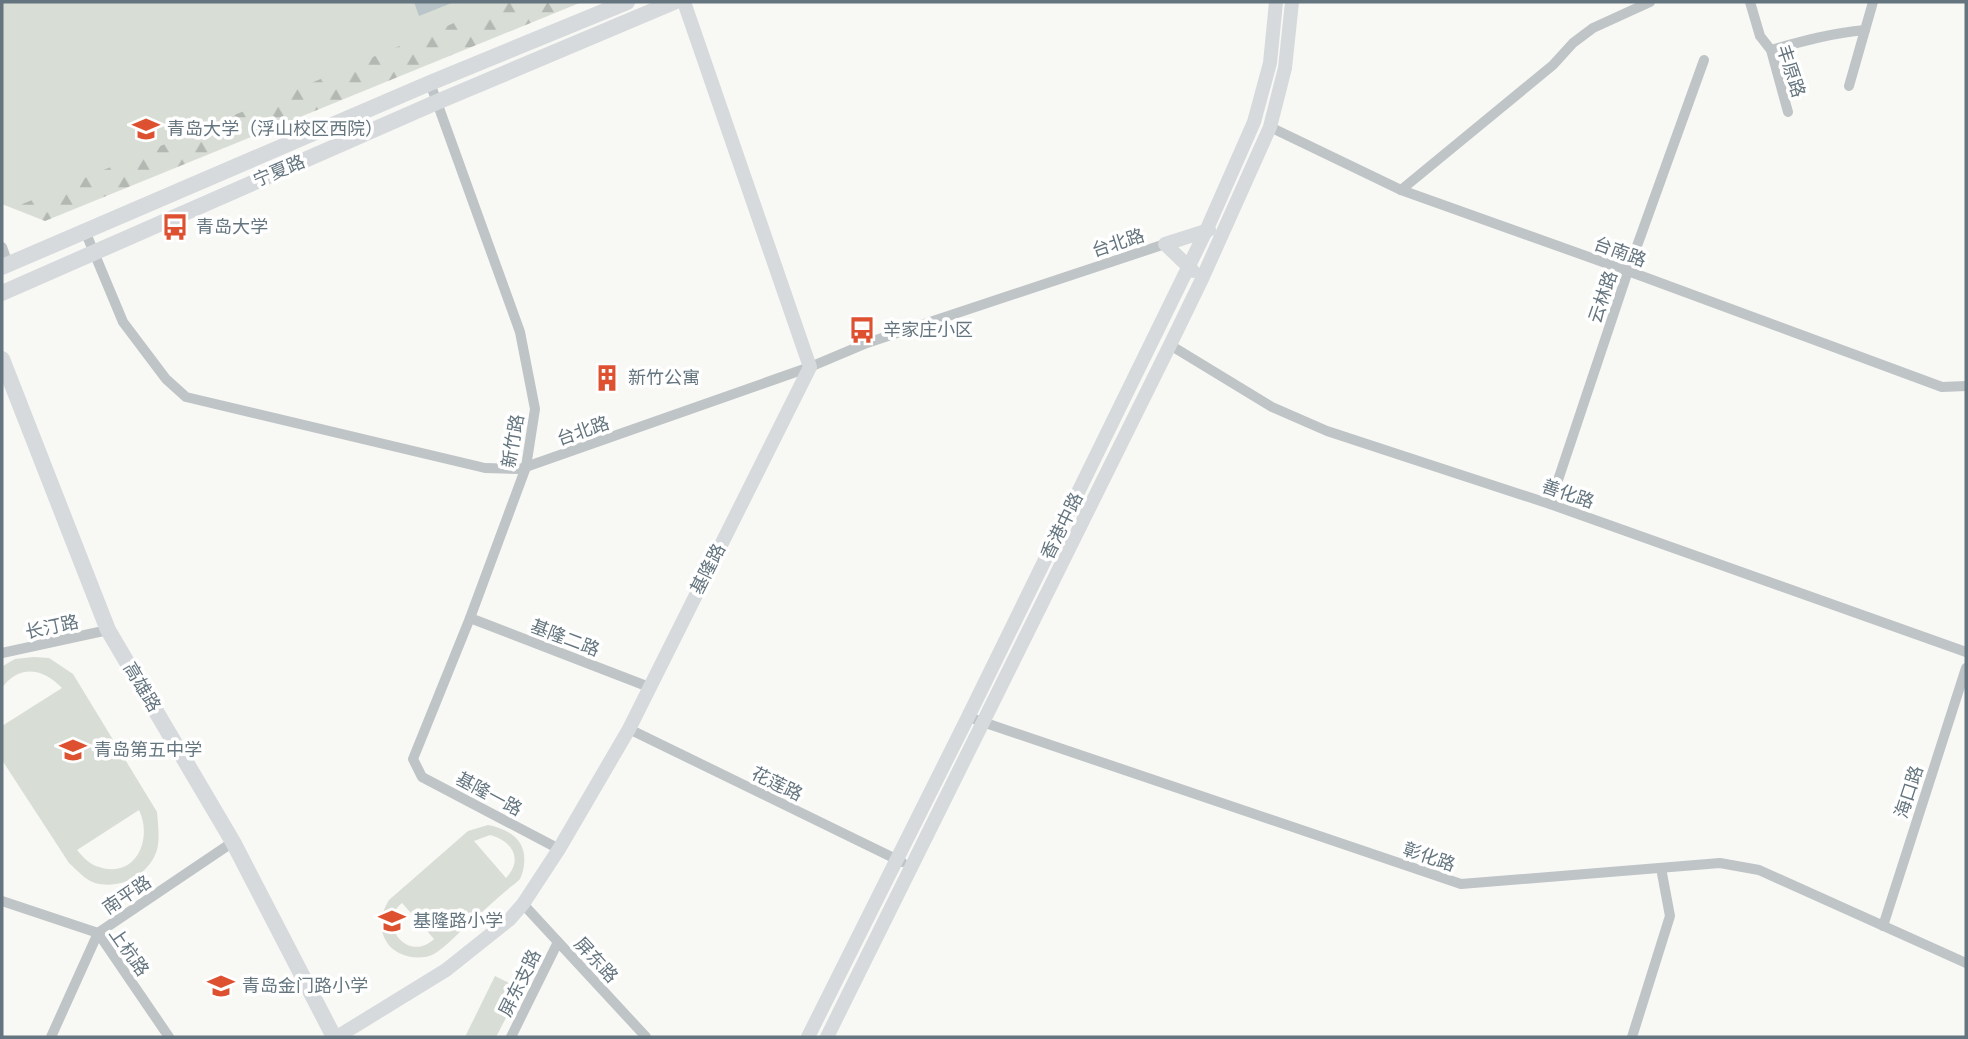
<svg xmlns="http://www.w3.org/2000/svg" width="1968" height="1039" viewBox="0 0 1968 1039" font-family="'Archivo Narrow','Noto Sans SC',sans-serif">
  <style>
    .forest { fill: url(#forest-firs) }
    .park { fill: #d8ddd5; fill-rule: evenodd }
    .water { fill: #b9c5c9 }
    .lines { fill: none; stroke-linecap: round; stroke-linejoin: round }
    .street { stroke: #bfc4c7; stroke-width: 10 }
    .secondary { stroke: #d6dadd; stroke-width: 14 }
    .primary { stroke: #d6dadd; stroke-width: 16 }
    .labels { text-anchor: middle; stroke-width: 7; stroke-linejoin: round; paint-order: stroke }
    .street-label { font-size: 18px; fill: #64757f; stroke: #fff }
    .poi-label { font-size: 18px; fill: #64757f; stroke: #fff; text-anchor: start }
  </style>
  <defs>
    <pattern id="forest-firs" width="22" height="20" patternUnits="userSpaceOnUse" patternTransform="scale(1.75)"><rect width="22" height="20" fill="#d8ddd5"/><path d="M5 1l3.5 6h-7zM16 11l3.5 6h-7z" fill="#b3b8b2"/></pattern>
  </defs>
  <rect width="100%" height="100%" fill="#f8f8f5"/>
  <!-- forest -->
  <path class="forest" d="M2 2H582L45 221 2 204Z"/>
  <!-- park -->
  <g class="park">
    <path d="M2 2H504L13 208 2 204Z"/>
    <path d="M34 657 49 658 73 674 157 812C158 824 160 838 157 850 149 875 120 890 95 883 85 880 77 870 69 863L2 760V726L62 688C43 668 19 664 2 688L3 666 15 659ZM139 810C153 839 136 879 99 867 90 865 83 857 77 850Z"/>
    <path d="M488 825C509 829 527 840 524 864 524 868 522 875 520 879 517 883 511 886 507 890 495 900 483 911 471 922 460 931 446 947 434 954 419 962 394 956 386 941 378 927 381 913 389 900L468 831ZM490 835C512 841 524 859 506 878L474 841ZM402 903 434 939C408 964 376 923 402 903Z"/>
    <path d="M495 976 521 989 496 1037H465Z"/>
  </g>
  <!-- water -->
  <path class="water" d="M414 2H454L419 16Z"/>
  <g class="lines">
    <!-- street -->
    <g class="street">
      <path d="M1750 2 1760 36 1771 50 1788 112"/>
      <path d="M1771 50C1803 41 1832 33 1865 30"/>
      <path d="M430 83 520 332 535 409 526 467 470 618 413 759 422 777 559 849"/>
      <path d="M1849 86 1873 2"/>
      <path d="M1270 127 1401 190 1628 271 1942 387 1966 386"/>
      <path d="M1401 190 1553 65 1573 43 1593 28 1650 2"/>
      <path d="M85 231 123 322 166 379 186 397 485 468 520 469 810 367 867 343 1165 244"/>
      <path d="M2 247 8 264"/>
      <path d="M1170 345 1272 407 1327 431 1550 504 1966 652"/>
      <path d="M1550 504 1628 271 1704 60"/>
      <path d="M470 618 649 687"/>
      <path d="M2 653 108 630"/>
      <path d="M968 717 1461 884 1720 863 1759 870 1966 963"/>
      <path d="M629 729 902 862"/>
      <path d="M2 901 98 933 169 1037"/>
      <path d="M523 904 646 1037"/>
      <path d="M1883 926 1966 668"/>
      <path d="M51 1037 98 933 233 842"/>
      <path d="M511 1037 558 942"/>
      <path d="M1632 1037 1670 916 1661 868"/>
    </g>
    <!-- secondary -->
    <g class="secondary">
      <path d="M1193 271 1165 244 1209 230"/>
      <path d="M337 1037 446 970 510 919 523 904 559 849 629 729 810 367 684 2"/>
      <path d="M808 1037 968 717 1206 231 1254 122 1270 63 1276 2"/>
      <path d="M827 1037 1170 345 1202 279 1270 127 1285 68 1292 2"/>
    </g>
    <!-- primary -->
    <g class="primary">
      <path d="M2 267 430 83 627 2"/>
      <path d="M2 293 437 102 674 2"/>
      <path d="M2 359 108 630 233 842 334 1037"/>
    </g>
  </g>
  <!-- icons -->
  <defs>
    <symbol id="university-bare" viewBox="-9 -9 18 18"><path d="M0-5L7-2L0 1L-7-2ZM-4 1L0 2.5L4 1V4Q0 6-4 4Z" fill="#dd5130" stroke="#fff" stroke-width="2.5" paint-order="stroke"/></symbol>
    <symbol id="bus-bare" viewBox="-9 -9 18 18"><path d="M-5-6H5V4H4V6H2V4H-2V6H-4V4H-5ZM-3.5-4V0h7V-4ZM-3.5 1.2v1.5H-2V1.2ZM2 1.2v1.5H3.5V1.2Z" fill="#dd5130" stroke="#fff" stroke-width="2.5" paint-order="stroke"/></symbol>
    <symbol id="building-bare" viewBox="-9 -9 18 18"><path d="M-4-6H4V6H1V3H-1V6H-4ZM-2.5-4.3h1.7v1.8h-1.7ZM.8-4.3h1.7v1.8H.8ZM-2.5-1h1.7V.8h-1.7ZM.8-1h1.7V.8H.8Z" fill="#dd5130" stroke="#fff" stroke-width="2.5" paint-order="stroke"/></symbol>
    <symbol id="school-bare" viewBox="-9 -9 18 18"><path d="M0-5L7-2L0 1L-7-2ZM-4 1L0 2.5L4 1V4Q0 6-4 4Z" fill="#dd5130" stroke="#fff" stroke-width="2.5" paint-order="stroke"/></symbol>
  </defs>
  <g fill-rule="evenodd">
    <use href="#university-bare" x="127" y="110" width="38" height="38"/>
    <use href="#bus-bare" x="156" y="208" width="38" height="38"/>
    <use href="#bus-bare" x="843" y="311" width="38" height="38"/>
    <use href="#building-bare" x="588" y="359" width="38" height="38"/>
    <use href="#school-bare" x="54" y="731" width="38" height="38"/>
    <use href="#school-bare" x="373" y="902" width="38" height="38"/>
    <use href="#school-bare" x="202" y="967" width="38" height="38"/>
  </g>
  <g class="labels">
    <!-- street labels -->
    <g class="street-label">
      <text transform="translate(1791 71) rotate(72)" y="6">丰原路</text>
      <text transform="translate(279 171) rotate(-23)" y="6">宁夏路</text>
      <text transform="translate(1118 243) rotate(-18)" y="6">台北路</text>
      <text transform="translate(1620 252) rotate(20)" y="6">台南路</text>
      <text transform="translate(1603 297) rotate(-71)" y="6">云林路</text>
      <text transform="translate(583 431) rotate(-19)" y="6">台北路</text>
      <text transform="translate(513 441) rotate(-80)" y="6">新竹路</text>
      <text transform="translate(1568 494) rotate(19)" y="6">善化路</text>
      <text transform="translate(1062 526) rotate(-64)" y="6">香港中路</text>
      <text transform="translate(708 569) rotate(-63)" y="6">基隆路</text>
      <text transform="translate(52 627) rotate(-12)" y="6">长汀路</text>
      <text transform="translate(565 638) rotate(21)" y="6">基隆二路</text>
      <text transform="translate(142 687) rotate(59)" y="6">高雄路</text>
      <text transform="translate(777 784) rotate(26)" y="6">花莲路</text>
      <text transform="translate(1909 792) rotate(-72)" y="6">海口路</text>
      <text transform="translate(489 794) rotate(28)" y="6">基隆一路</text>
      <text transform="translate(1429 857) rotate(19)" y="6">彰化路</text>
      <text transform="translate(127 895) rotate(-34)" y="6">南平路</text>
      <text transform="translate(129 952) rotate(55)" y="6">上杭路</text>
      <text transform="translate(596 960) rotate(47)" y="6">屏东路</text>
      <text transform="translate(520 983) rotate(-64)" y="6">屏东支路</text>
    </g>
    <!-- poi labels -->
    <g class="poi-label">
      <text x="167" y="135">青岛大学（浮山校区西院）</text>
      <text x="196" y="233">青岛大学</text>
      <text x="883" y="336">辛家庄小区</text>
      <text x="628" y="384">新竹公寓</text>
      <text x="94" y="756">青岛第五中学</text>
      <text x="413" y="927">基隆路小学</text>
      <text x="242" y="992">青岛金门路小学</text>
    </g>
  </g>
  <!-- border -->
  <rect width="1968" height="1039" fill="none" stroke="#64757f" stroke-width="7"/>
</svg>
